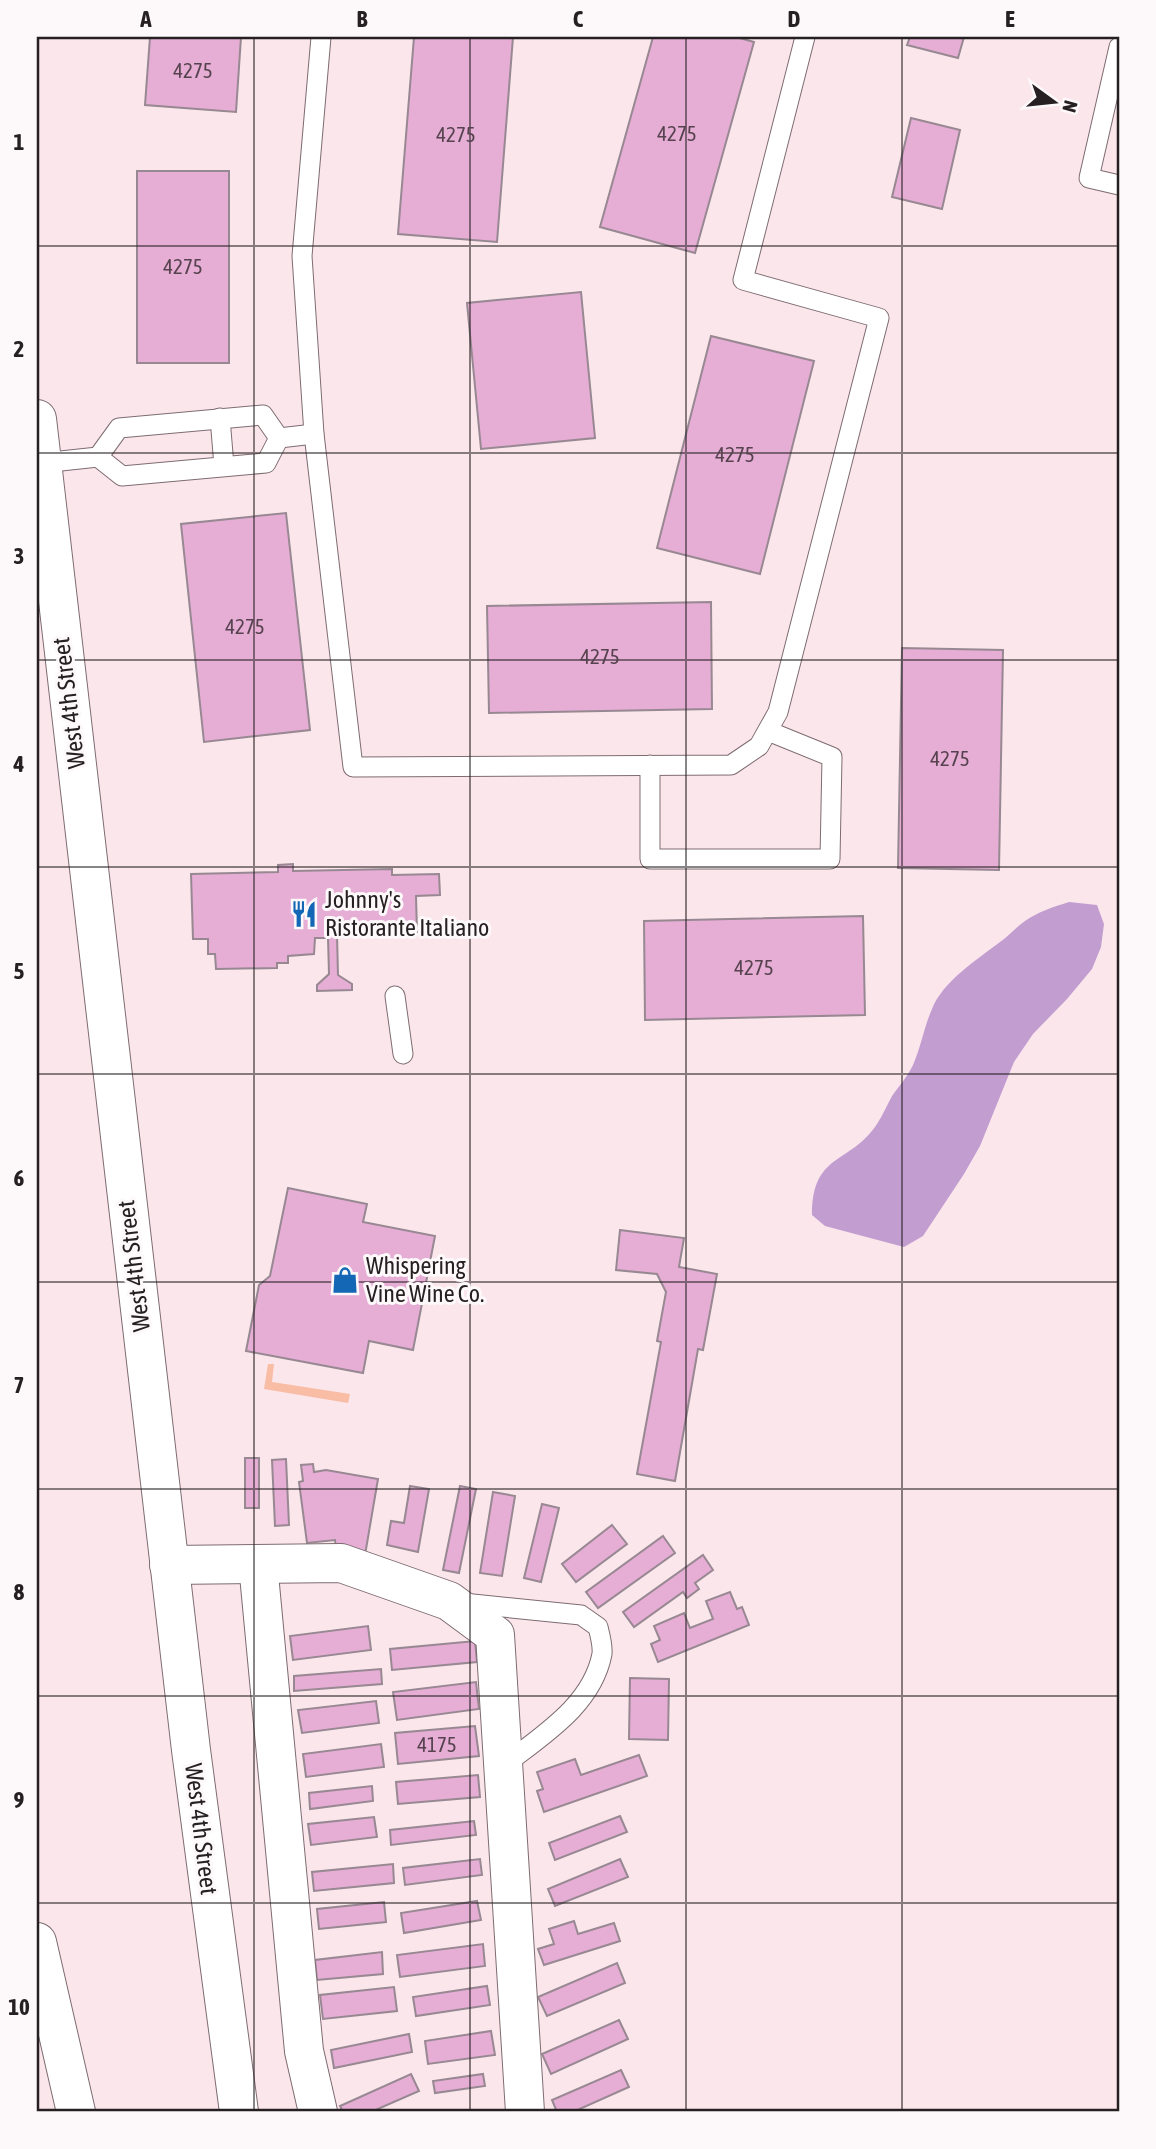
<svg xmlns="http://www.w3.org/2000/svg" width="1156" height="2149" viewBox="0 0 1156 2149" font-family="'Asap Condensed',sans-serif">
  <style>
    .green { fill: #f9bda6 }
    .water { fill: #c29dd0 }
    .building { fill: #e6add5; stroke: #978892; stroke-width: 2 }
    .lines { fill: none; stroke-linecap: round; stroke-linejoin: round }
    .service-casing { stroke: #7d6c71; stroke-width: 21 }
    .minor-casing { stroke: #7d6c71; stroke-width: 40 }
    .secondary-casing { stroke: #7d6c71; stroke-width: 40 }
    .service { stroke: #fff; stroke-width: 19 }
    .minor { stroke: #fff; stroke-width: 38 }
    .secondary { stroke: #fff; stroke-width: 38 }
    .grid { fill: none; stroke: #272022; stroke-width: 2; stroke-opacity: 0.55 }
    .labels { text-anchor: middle; stroke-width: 6; stroke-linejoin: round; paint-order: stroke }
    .number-label { font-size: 21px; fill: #57434f }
    .street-label { font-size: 24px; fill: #272022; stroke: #fdf8fa }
    .poi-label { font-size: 24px; fill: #272022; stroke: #fdf8fa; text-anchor: start }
    .neatline { fill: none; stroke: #272022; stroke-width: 2.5 }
    .grid-label { font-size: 23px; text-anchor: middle; font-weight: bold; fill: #272022 }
  </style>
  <rect width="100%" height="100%" fill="#fbe6ec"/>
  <!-- green -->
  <path class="green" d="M268 1364H274L272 1382 350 1394 348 1403 264 1389Z"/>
  <!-- water -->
  <path class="water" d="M1069 902 1097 905 1104 924 1101 947 1092 969 1067 999 1033 1034 1014 1062 980 1146 964 1174 923 1236 904 1247 825 1226 812 1215C812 1152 850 1165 877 1124 883 1115 887 1105 892 1096 899 1086 908 1076 913 1065 921 1047 924 1027 932 1009 943 981 978 959 1000 942 1009 936 1016 927 1025 921 1038 912 1053 907 1069 902Z"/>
  <!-- building -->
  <g class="building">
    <path d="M150 37H241L236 112 145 105Z"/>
    <path d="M414 37H513L497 242 398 234Z"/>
    <path d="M653 37H736L754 42 695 253 600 227Z"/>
    <path d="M910 37H964L958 58 907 45Z"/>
    <path d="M911 118 960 130 942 209 892 197Z"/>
    <rect x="137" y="171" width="92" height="192"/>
    <path d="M581 292 595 438 481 449 467 303Z"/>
    <path d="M711 336 814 361 760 574 657 548Z"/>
    <path d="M286 513 310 730 204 742 181 524Z"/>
    <path d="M711 602 712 709 489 713 487 606Z"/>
    <path d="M902 648 1003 650 999 870 898 868Z"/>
    <path d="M293 864V871L392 869V875L439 874 440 895 416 896 417 932 337 934 338 975 352 984V990L317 991V985L329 974 328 938H315L314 954 288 956V963H277V968L216 969 215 954H208V939H193L191 874 278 872V865Z"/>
    <path d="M863 916 865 1015 645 1020 644 921Z"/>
    <path d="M288 1188 367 1204 363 1222 435 1236 413 1350 369 1341 363 1373 246 1351 259 1285 270 1276Z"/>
    <path d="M620 1230 684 1238 679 1267 717 1274 703 1350 698 1349 675 1481 637 1474 661 1342 657 1341 666 1292 657 1274 616 1270Z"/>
    <rect x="245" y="1458" width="14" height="50"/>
    <path d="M286 1459 289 1525 275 1526 272 1460Z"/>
    <path d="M313 1464 314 1472 326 1470 378 1479 365 1555 336 1550 335 1540 307 1543 299 1482 303 1481 301 1465Z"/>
    <path d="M410 1486 429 1489 418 1552 387 1545 391 1521 404 1523Z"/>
    <path d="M460 1486 476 1489 459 1573 443 1570Z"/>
    <path d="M493 1492 515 1496 502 1576 480 1573Z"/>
    <path d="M542 1504 559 1508 541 1582 524 1578Z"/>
    <path d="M612 1525 627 1544 576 1582 562 1564Z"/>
    <path d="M663 1536 675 1553 598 1608 586 1592Z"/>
    <path d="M703 1555 713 1570 695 1583 699 1589 687 1598 683 1592 634 1627 623 1612Z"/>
    <path d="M730 1592 737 1609 742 1607 749 1625 658 1662 651 1644 660 1640 654 1626 684 1613 690 1628 713 1619 706 1601Z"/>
    <path d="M368 1626 371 1650 293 1660 290 1636Z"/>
    <path d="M475 1641 477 1662 392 1670 390 1649Z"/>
    <path d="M381 1669 382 1684 294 1691V1676Z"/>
    <path d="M630 1678 669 1679 668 1740 629 1739Z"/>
    <path d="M476 1682 479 1709 397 1720 393 1692Z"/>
    <path d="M376 1701 379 1723 302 1733 298 1710Z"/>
    <path d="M475 1726 479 1756 398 1764 395 1733Z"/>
    <path d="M381 1744 384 1767 306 1777 303 1754Z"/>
    <path d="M639 1755 647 1776 544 1812 537 1791 543 1789 537 1772 575 1759 581 1775Z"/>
    <path d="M478 1775 480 1797 398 1804 396 1782Z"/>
    <path d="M372 1786 373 1801 310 1809 309 1793Z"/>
    <path d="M620 1816 627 1832 555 1860 549 1843Z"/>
    <path d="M374 1817 377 1837 311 1845 308 1824Z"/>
    <path d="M474 1821 476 1835 391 1845 390 1830Z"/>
    <path d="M480 1859 482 1875 405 1885 403 1868Z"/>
    <path d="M620 1859 628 1877 555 1906 548 1889Z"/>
    <path d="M393 1864 394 1883 314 1891 312 1872Z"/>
    <path d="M477 1901 481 1920 404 1933 401 1913Z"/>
    <path d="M384 1902 386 1922 319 1929 317 1909Z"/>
    <path d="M574 1921 578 1934 614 1923 620 1941 544 1965 538 1949 554 1944 549 1929Z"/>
    <path d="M483 1944 485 1966 400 1977 397 1955Z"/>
    <path d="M382 1952 383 1974 317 1980 315 1960Z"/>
    <path d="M617 1963 625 1983 547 2016 538 1997Z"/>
    <path d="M487 1986 490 2005 416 2016 413 1997Z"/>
    <path d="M394 1987 397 2011 323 2019 320 1995Z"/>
    <path d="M619 2020 628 2039 551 2074 542 2054Z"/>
    <path d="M491 2031 495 2055 428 2064 425 2041Z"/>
    <path d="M409 2034 412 2052 334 2068 331 2050Z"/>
    <path d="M621 2070 629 2087 573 2112H557L552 2100Z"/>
    <path d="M411 2074 419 2091 371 2112H343L340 2106Z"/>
    <path d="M483 2074 485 2086 435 2093 433 2081Z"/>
  </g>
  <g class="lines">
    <defs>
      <g id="service">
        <path d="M321 37 302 256 314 434 353 767 731 765 759 746 778 712 879 318 743 280 805 37"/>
        <path d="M1119 47 1089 178 1119 185"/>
        <path d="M220 418 224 466"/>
        <path d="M279 438 314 434"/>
        <path d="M98 457 119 428 263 415 279 438"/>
        <path d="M42 463 98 457 122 476 266 463 279 438"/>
        <path d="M650 765V859H830L832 757 768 731"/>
        <path d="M395 996 403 1054"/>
        <path d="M463 1603 581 1615 598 1627C600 1635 603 1646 602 1654 592 1706 541 1736 503 1766"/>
      </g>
      <g id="minor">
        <path d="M258 1564 304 2051 318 2112"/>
        <path d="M169 1565 341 1563 449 1601 495 1635 525 2112"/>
        <path d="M37 1942 76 2112"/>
      </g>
      <path id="secondary" d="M37 419 191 1750 239 2112"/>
    </defs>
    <!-- service casing -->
    <use href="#service" class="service-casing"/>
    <!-- minor casing -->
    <use href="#minor" class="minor-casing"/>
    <!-- secondary casing -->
    <use href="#secondary" class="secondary-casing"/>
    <!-- service -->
    <use href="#service" class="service"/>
    <!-- minor -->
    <use href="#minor" class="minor"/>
    <!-- secondary -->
    <use href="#secondary" class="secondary"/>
  </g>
  <!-- grid -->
  <path class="grid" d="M254 37V2112M470 37V2112M686 37V2112M902 37V2112M37 246H1119M37 453H1119M37 660H1119M37 867H1119M37 1074H1119M37 1282H1119M37 1489H1119M37 1696H1119M37 1903H1119"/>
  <!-- icons -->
  <defs>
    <symbol id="restaurant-bare" viewBox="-9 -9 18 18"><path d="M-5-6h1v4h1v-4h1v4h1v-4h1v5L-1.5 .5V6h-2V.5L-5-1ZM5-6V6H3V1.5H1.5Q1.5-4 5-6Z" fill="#1367b5" stroke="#fdf8fa" stroke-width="2.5" paint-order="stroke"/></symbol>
    <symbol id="shop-bare" viewBox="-9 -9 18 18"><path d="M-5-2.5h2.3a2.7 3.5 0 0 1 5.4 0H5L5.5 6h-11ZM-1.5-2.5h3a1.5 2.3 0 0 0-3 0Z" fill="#1367b5" stroke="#fdf8fa" stroke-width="2.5" paint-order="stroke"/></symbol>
  </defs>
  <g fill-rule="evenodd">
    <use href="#restaurant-bare" x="285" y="895" width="38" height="38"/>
    <use href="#shop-bare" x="326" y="1261" width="38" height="38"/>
  </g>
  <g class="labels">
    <!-- number labels -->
    <g class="number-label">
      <text x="193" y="78">4275</text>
      <text x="677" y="141">4275</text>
      <text x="456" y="142">4275</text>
      <text x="183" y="274">4275</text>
      <text x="735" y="462">4275</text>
      <text x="245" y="634">4275</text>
      <text x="600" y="664">4275</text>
      <text x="950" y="766">4275</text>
      <text x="754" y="975">4275</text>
      <text x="437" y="1752">4175</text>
    </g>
    <!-- street labels -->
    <g class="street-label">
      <text transform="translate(69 703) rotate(-97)" y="8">West 4th Street</text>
      <text transform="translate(134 1266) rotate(-97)" y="8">West 4th Street</text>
      <text transform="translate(201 1829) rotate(83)" y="8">West 4th Street</text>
    </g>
    <!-- poi labels -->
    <g class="poi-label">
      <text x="325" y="908">Johnny's<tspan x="325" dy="28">Ristorante Italiano</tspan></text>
      <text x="366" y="1274">Whispering<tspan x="366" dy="28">Vine Wine Co.</tspan></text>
    </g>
  </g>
  <!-- border -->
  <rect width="1156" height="2149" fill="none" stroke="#fdf8fa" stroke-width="77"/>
  <!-- north arrow -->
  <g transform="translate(1054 102) rotate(105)" stroke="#fdf8fa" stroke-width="5" paint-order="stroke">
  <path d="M0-5L12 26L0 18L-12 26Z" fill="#272022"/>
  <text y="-10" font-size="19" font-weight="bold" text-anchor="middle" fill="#272022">N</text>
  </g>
  <rect x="38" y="38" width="1080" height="2072" class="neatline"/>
  <g class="grid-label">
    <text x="146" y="27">A</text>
    <text x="362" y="27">B</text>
    <text x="578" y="27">C</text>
    <text x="794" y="27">D</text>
    <text x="1010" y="27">E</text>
    <text x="19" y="150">1</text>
    <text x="19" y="357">2</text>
    <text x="19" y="564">3</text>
    <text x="19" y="772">4</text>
    <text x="19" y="979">5</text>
    <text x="19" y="1186">6</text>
    <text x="19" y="1393">7</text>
    <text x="19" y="1600">8</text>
    <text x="19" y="1808">9</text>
    <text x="19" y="2015">10</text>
  </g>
</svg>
